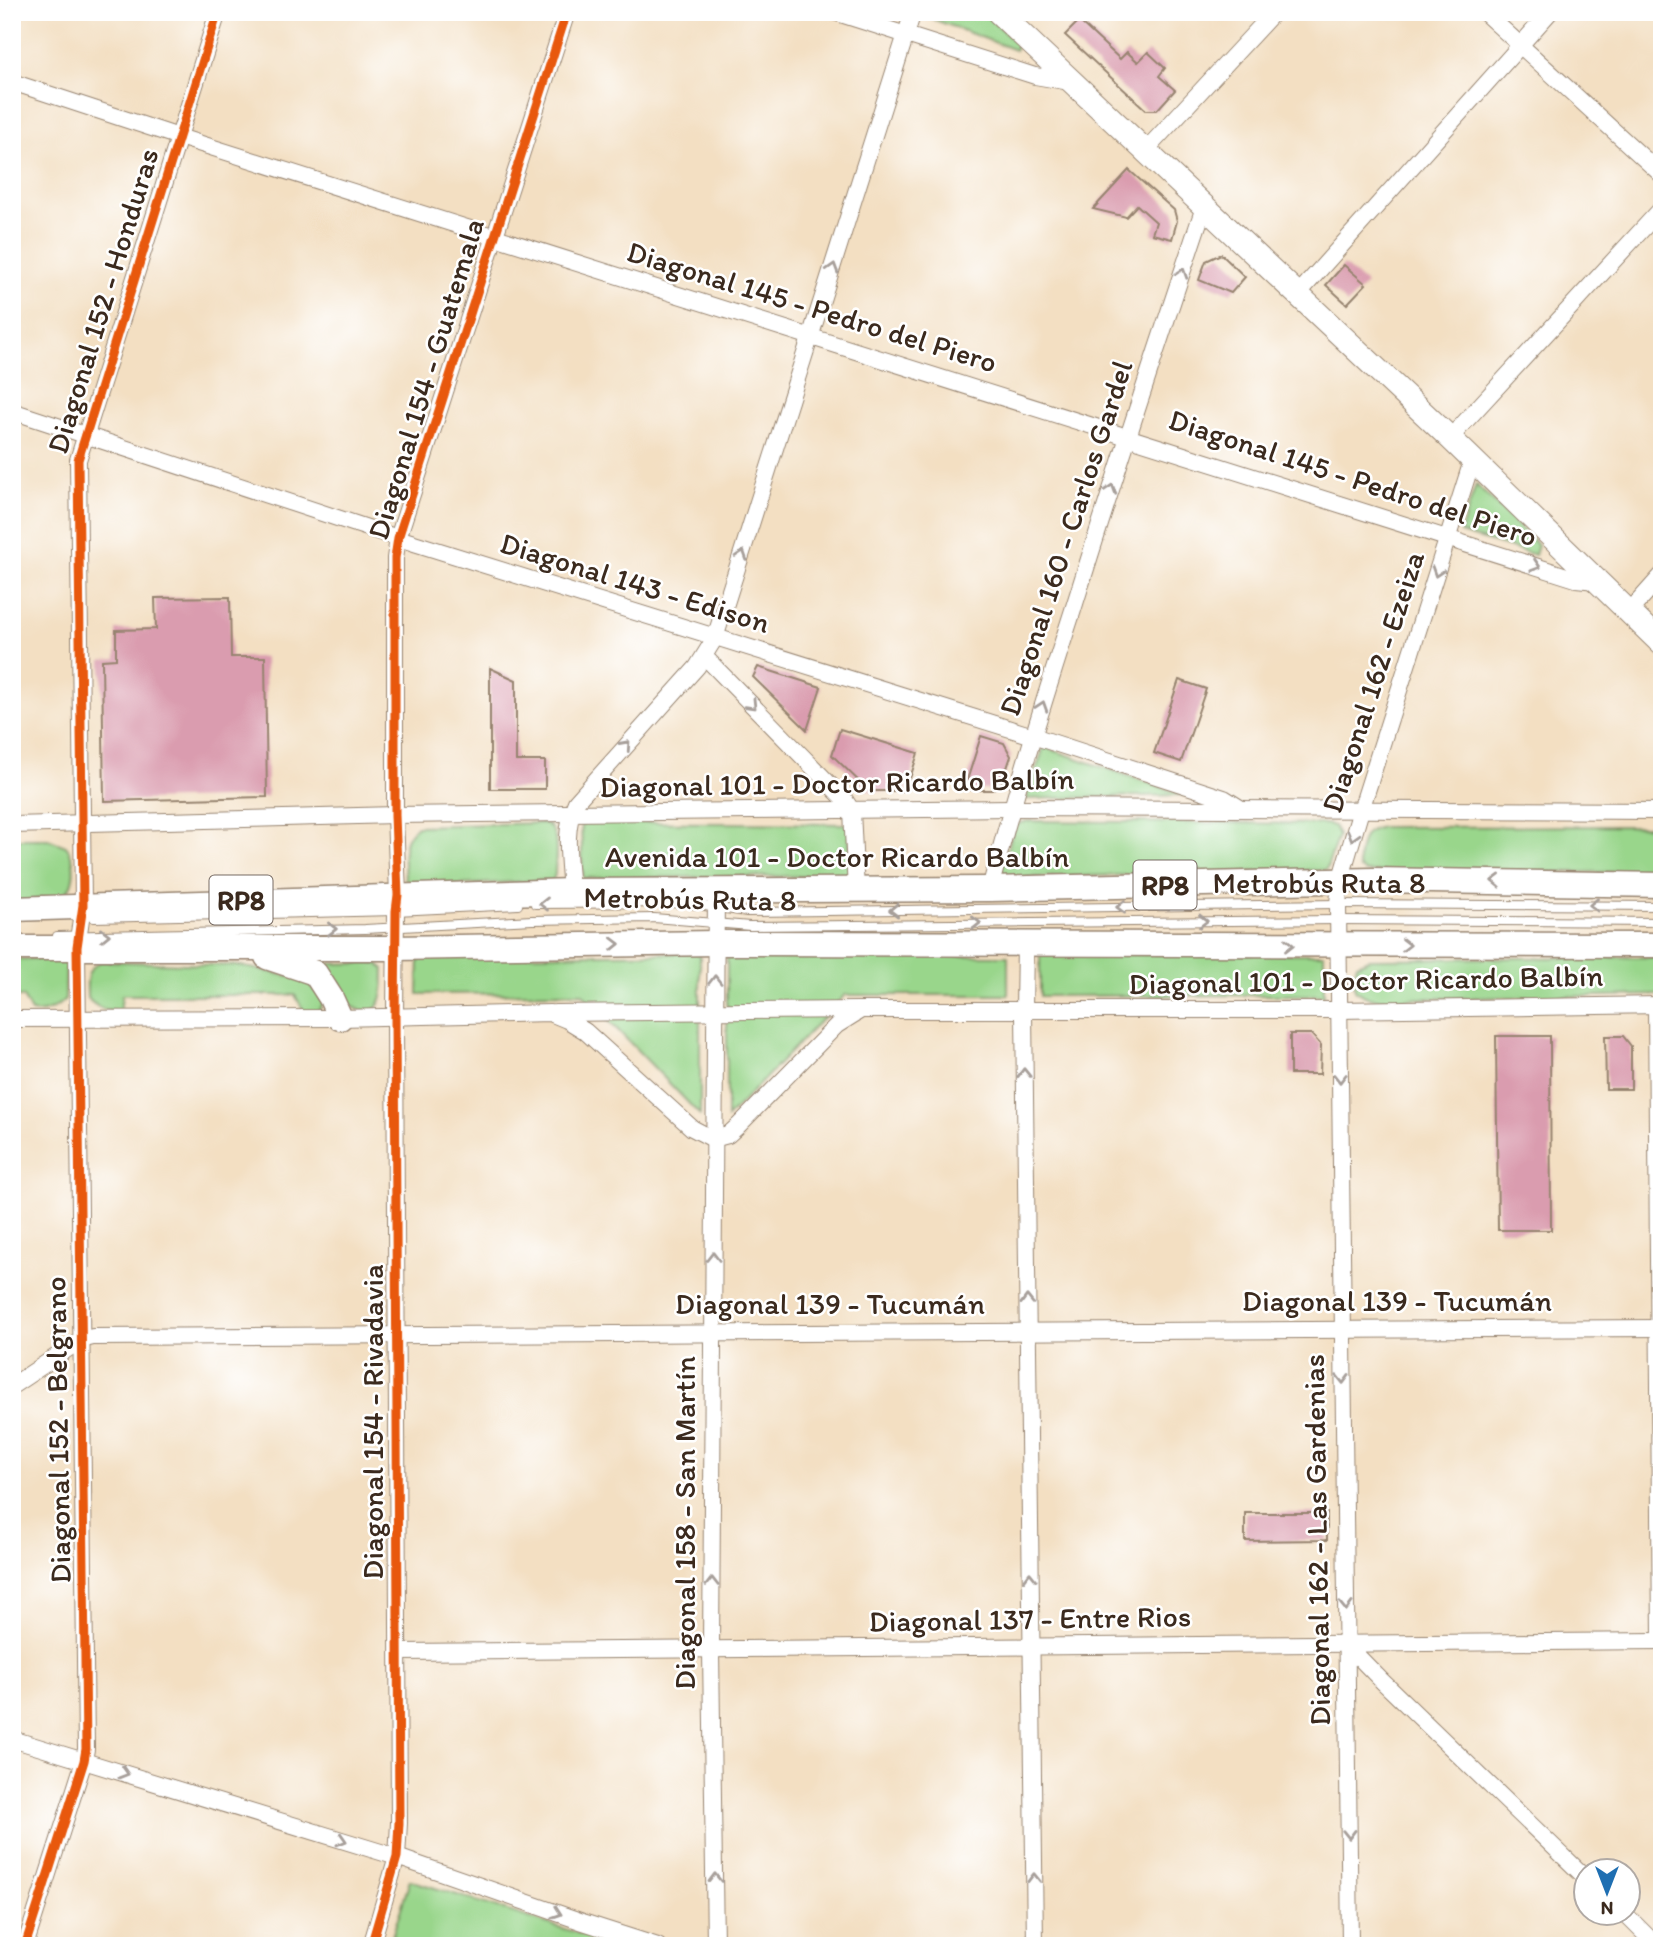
<svg xmlns="http://www.w3.org/2000/svg" width="1674" height="1958" viewBox="0 0 1674 1958" font-family="Itim,sans-serif">
  <style>
    .green { fill: #99d68b; stroke: #6a8054; stroke-width: 2 }
    .building { fill: #da9caf }
    .lines { fill: none; stroke-linecap: round; stroke-linejoin: round }
    .lane-casing { stroke: #978470; stroke-width: 10 }
    .street-casing { stroke: #978470; stroke-width: 18 }
    .secondary-casing { stroke: #978470; stroke-width: 25 }
    .primary-casing { stroke: #978470; stroke-width: 27 }
    .lane { stroke: #fff; stroke-width: 8 }
    .street { stroke: #fff; stroke-width: 16 }
    .secondary { stroke: #fff; stroke-width: 23 }
    .primary { stroke: #fff; stroke-width: 24 }
    .cycleway-casing { stroke: #fff; stroke-width: 13 }
    .cycleway { stroke: #e8590c; stroke-width: 9 }
    .oneway { stroke: #a79f9a }
    .labels { text-anchor: middle; stroke-width: 5; stroke-linejoin: round; paint-order: stroke }
    .shield { fill: #fff; stroke: #766a62; stroke-width: 2 }
    .shield-label { font-size: 28px; font-weight: bold; fill: #3b2a1e }
    .street-label { font-size: 30px; fill: #3b2a1e; stroke: #fff }
  </style>
  <rect width="100%" height="100%" fill="#fff"/>
  <filter id="ink" filterUnits="userSpaceOnUse"><feTurbulence type="fractalNoise" baseFrequency=".0143" numOctaves="2"/><feDisplacementMap in="SourceGraphic" scale="14" xChannelSelector="R" yChannelSelector="G"/><feConvolveMatrix kernelMatrix="1 2 1 2 8 2 1 2 1" color-interpolation-filters="sRGB"/></filter>
  <filter id="wash" filterUnits="userSpaceOnUse"><feTurbulence type="fractalNoise" baseFrequency=".00686" numOctaves="4" result="noise"/><feDisplacementMap in="SourceGraphic" scale="28" xChannelSelector="R" yChannelSelector="G"/><feGaussianBlur stdDeviation="1.57" result="paint"/><feColorMatrix in="noise" values="0 0 0 0 0 0 0 0 0 0 0 0 0 0 0 0 0 1.4 0 .05"/><feComposite in="paint" operator="in"/></filter>
  <g filter="url(#wash)">
    <rect width="100%" height="100%" fill="#f3dfc2"/>
    <!-- green -->
    <g class="green">
      <path d="M929 12H983L1018 45 1015 50 927 17Z"/>
      <path d="M1476 485 1538 545 1535 555 1460 533Z"/>
      <path d="M1044 747 1184 795 1026 799Z"/>
      <path d="M1027 821 1325 824 1334 826 1338 836 1326 870 1006 878 1001 870 1015 825Z"/>
      <path d="M581 822 850 824 849 876 583 878Z"/>
      <path d="M544 823C561 830 555 858 555 874L553 880 418 887 405 879C404 859 399 839 417 826Z"/>
      <path d="M1662 826V872H1366L1360 869C1357 861 1360 843 1365 835 1369 830 1375 829 1381 827Z"/>
      <path d="M12 839H48L66 846C77 860 77 887 61 897L12 902Z"/>
      <path d="M700 953V1115L582 993 418 994 419 956Z"/>
      <path d="M1040 954H1324V995L1040 996Z"/>
      <path d="M727 955 1008 956V995H845L727 1118Z"/>
      <path d="M1662 957V995L1377 999 1365 996 1355 990 1354 977 1357 964 1369 959Z"/>
      <path d="M12 959H66L65 999C56 1008 45 1015 31 1012L23 997H12Z"/>
      <path d="M101 961 241 966 307 980 324 1002 318 1012 305 1013 295 995H122L120 1013C106 1011 97 1008 87 998 87 980 84 971 101 961Z"/>
      <path d="M377 963 384 969C383 986 386 1002 371 1012 341 1008 351 999 337 979 333 974 325 969 320 964Z"/>
      <path d="M410 1880 618 1946H389Z"/>
    </g>
    <g id="blocks">
      <!-- building -->
      <g class="building">
        <path d="M1079 21 1120 59 1127 52 1138 62 1148 52 1165 68 1159 76 1175 90 1157 110H1146L1065 35Z"/>
        <path d="M1129 170 1174 210 1177 221 1172 239 1152 234 1156 222 1137 205 1126 217 1093 209Z"/>
        <path d="M1221 254 1245 277 1231 293 1199 280 1206 261Z"/>
        <path d="M1344 265 1366 284 1347 304 1326 285Z"/>
        <path d="M230 597 231 657H265L267 797 104 801 102 660 116 659V630L156 629 155 598Z"/>
        <path d="M758 667 821 687 807 730 753 677Z"/>
        <path d="M490 668 516 680V761H545V789H490Z"/>
        <path d="M1179 680 1206 689 1181 762 1154 753Z"/>
        <path d="M840 729 918 753 906 791H869L832 755Z"/>
        <path d="M981 736 1004 743 1011 756 1002 783 992 790H964Z"/>
        <path d="M1290 1034H1311L1321 1045 1320 1074H1290Z"/>
        <path d="M1496 1036H1550L1551 1230H1498Z"/>
        <path d="M1605 1036H1623L1631 1046V1089H1606Z"/>
        <path d="M1245 1513H1327V1540L1245 1541Z"/>
      </g>
    </g>
  </g>
  <g filter="url(#ink)">
    <use href="#blocks" fill-opacity="0" stroke="#978470" stroke-width="2"/>
    <g class="lines">
      <defs>
        <g id="lane">
          <path d="M535 904 683 903 747 912 1338 904 1662 906"/>
          <path d="M94 918 396 911 518 905"/>
          <path d="M57 936 365 929 532 920 654 918 750 926 1338 920 1662 922"/>
        </g>
        <g id="street">
          <path d="M834 12 1035 76 1070 82"/>
          <path d="M1484 12 1662 175"/>
          <path d="M12 82 179 137 1576 579 1596 581"/>
          <path d="M1145 151 1274 12"/>
          <path d="M1298 294 1550 12"/>
          <path d="M12 411 398 538 1033 736 1224 798 1240 808"/>
          <path d="M1450 438 1662 208"/>
          <path d="M1629 612 1662 575"/>
          <path d="M705 657 845 800 852 811 856 891"/>
          <path d="M12 825 395 815 1011 808 1662 811"/>
          <path d="M990 889C1014 795 1043 703 1073 610 1115 475 1159 341 1204 207"/>
          <path d="M571 891C569 861 563 829 576 802L697 667 715 638 913 12"/>
          <path d="M1025 943 1024 1011 1035 1946"/>
          <path d="M1656 1005 1661 1641"/>
          <path d="M555 1013 859 1010"/>
          <path d="M12 1019 340 1018 550 1013 567 1020 585 1031 692 1128 713 1139 728 1135 738 1126 837 1025 861 1010H1339L1662 1005"/>
          <path d="M12 1386 81 1340 93 1337 1662 1328"/>
          <path d="M1346 1644 1382 1681 1586 1878"/>
          <path d="M399 1652 1661 1641"/>
          <path d="M12 1739 397 1857 583 1922 658 1946"/>
          <path d="M1623 1912 1657 1946"/>
          <path d="M25 1946 84 1761 86 1749 77 947 83 905 78 460 218 12"/>
          <path d="M371 1946 397 1857 399 1823 395 1017 396 911 398 895 395 815V558L398 538 567 12"/>
          <path d="M715 1946 711 1651 716 890"/>
          <path d="M1350 1946 1338 904 1340 881 1361 810 1472 461"/>
        </g>
        <path id="secondary" d="M998 12 1450 438 1662 644"/>
        <g id="primary">
          <path d="M12 909 571 891 990 889 1373 880 1662 885"/>
          <path d="M12 948H395L715 943 1662 945"/>
          <path d="M267 957 315 973 331 998 340 1018"/>
        </g>
      </defs>
      <!-- lane casing -->
      <use href="#lane" class="lane-casing"/>
      <!-- street casing -->
      <use href="#street" class="street-casing"/>
      <!-- secondary casing -->
      <use href="#secondary" class="secondary-casing"/>
      <!-- primary casing -->
      <use href="#primary" class="primary-casing"/>
      <!-- lane -->
      <use href="#lane" class="lane"/>
      <!-- street -->
      <use href="#street" class="street"/>
      <!-- secondary -->
      <use href="#secondary" class="secondary"/>
      <!-- primary -->
      <use href="#primary" class="primary"/>
      <defs>
        <g id="cycleway">
          <path d="M25 1946 84 1761 86 1749 77 947 83 905 78 460 218 12"/>
          <path d="M371 1946 397 1857 399 1823 395 1017 396 911 398 895 395 815V558L398 538 567 12"/>
        </g>
      </defs>
      <!-- cycleway casing -->
      <use href="#cycleway" class="cycleway-casing"/>
      <!-- cycleway -->
      <use href="#cycleway" class="cycleway"/>
    </g>
    <!-- one-way arrows -->
    <defs><path id="oneway-chevron" d="M-2-3.5L2.5 0L-2 3.5" fill="none" stroke-width="1.6" stroke-linecap="round" stroke-linejoin="round" transform="scale(1.75)"/></defs>
    <g class="oneway">
      <use href="#oneway-chevron" transform="translate(833 268) rotate(-73)"/>
      <use href="#oneway-chevron" transform="translate(1182 273) rotate(-72)"/>
      <use href="#oneway-chevron" transform="translate(1111 489) rotate(-72)"/>
      <use href="#oneway-chevron" transform="translate(742 555) rotate(-72)"/>
      <use href="#oneway-chevron" transform="translate(1536 566) rotate(18)"/>
      <use href="#oneway-chevron" transform="translate(1437 572) rotate(108)"/>
      <use href="#oneway-chevron" transform="translate(752 705) rotate(46)"/>
      <use href="#oneway-chevron" transform="translate(1042 706) rotate(-72)"/>
      <use href="#oneway-chevron" transform="translate(626 745) rotate(-48)"/>
      <use href="#oneway-chevron" transform="translate(1353 836) rotate(106)"/>
      <use href="#oneway-chevron" transform="translate(1496 881) rotate(-179)"/>
      <use href="#oneway-chevron" transform="translate(544 904) rotate(180)"/>
      <use href="#oneway-chevron" transform="translate(1594 905) rotate(-180)"/>
      <use href="#oneway-chevron" transform="translate(1121 907) rotate(179)"/>
      <use href="#oneway-chevron" transform="translate(894 910) rotate(179)"/>
      <use href="#oneway-chevron" transform="translate(1203 921)"/>
      <use href="#oneway-chevron" transform="translate(976 923) rotate(-1)"/>
      <use href="#oneway-chevron" transform="translate(332 929) rotate(-1)"/>
      <use href="#oneway-chevron" transform="translate(105 935) rotate(-1)"/>
      <use href="#oneway-chevron" transform="translate(615 944) rotate(-1)"/>
      <use href="#oneway-chevron" transform="translate(1289 945)"/>
      <use href="#oneway-chevron" transform="translate(1406 945)"/>
      <use href="#oneway-chevron" transform="translate(715 980) rotate(-90)"/>
      <use href="#oneway-chevron" transform="translate(1024 1073) rotate(-91)"/>
      <use href="#oneway-chevron" transform="translate(1340 1078) rotate(90)"/>
      <use href="#oneway-chevron" transform="translate(713 1257) rotate(-90)"/>
      <use href="#oneway-chevron" transform="translate(1027 1300) rotate(-91)"/>
      <use href="#oneway-chevron" transform="translate(1343 1379) rotate(89)"/>
      <use href="#oneway-chevron" transform="translate(1030 1577) rotate(-91)"/>
      <use href="#oneway-chevron" transform="translate(712 1582) rotate(-90)"/>
      <use href="#oneway-chevron" transform="translate(1346 1606) rotate(89)"/>
      <use href="#oneway-chevron" transform="translate(124 1773) rotate(17)"/>
      <use href="#oneway-chevron" transform="translate(1349 1834) rotate(89)"/>
      <use href="#oneway-chevron" transform="translate(342 1840) rotate(17)"/>
      <use href="#oneway-chevron" transform="translate(715 1878) rotate(-91)"/>
      <use href="#oneway-chevron" transform="translate(1034 1878) rotate(-91)"/>
      <use href="#oneway-chevron" transform="translate(557 1913) rotate(19)"/>
    </g>
  </g>
  <g class="labels">
    <!-- shield labels -->
    <g class="shield">
      <rect x="1133.5" y="860.5" width="63" height="49" rx="5"/>
      <rect x="209.5" y="875.5" width="63" height="49" rx="5"/>
    </g>
    <g class="shield-label">
      <text x="1165" y="895">RP8</text>
      <text x="241" y="910">RP8</text>
    </g>
    <!-- street labels -->
    <g class="street-label">
      <text transform="translate(103 301) rotate(-73)" y="10">Diagonal 152 - Honduras</text>
      <text transform="translate(812 307) rotate(17)" y="10">Diagonal 145 - Pedro del Piero</text>
      <text transform="translate(426 379) rotate(-73)" y="10">Diagonal 154 - Guatemala</text>
      <text transform="translate(1353 478) rotate(18)" y="10">Diagonal 145 - Pedro del Piero</text>
      <text transform="translate(1066 538) rotate(-72)" y="10">Diagonal 160 - Carlos Gardel</text>
      <text transform="translate(635 583) rotate(17)" y="10">Diagonal 143 - Edison</text>
      <text transform="translate(1373 682) rotate(-72)" y="10">Diagonal 162 - Ezeiza</text>
      <text transform="translate(837 783) rotate(-1)" y="10">Diagonal 101 - Doctor Ricardo Balbín</text>
      <text x="837" y="867">Avenida 101 - Doctor Ricardo Balbín</text>
      <text x="1319" y="893">Metrobús Ruta 8</text>
      <text transform="translate(690 899) rotate(1)" y="10">Metrobús Ruta 8</text>
      <text transform="translate(1366 980) rotate(-1)" y="10">Diagonal 101 - Doctor Ricardo Balbín</text>
      <text x="1397" y="1311">Diagonal 139 - Tucumán</text>
      <text x="830" y="1314">Diagonal 139 - Tucumán</text>
      <text transform="translate(373 1422) rotate(-90)" y="10">Diagonal 154 - Rivadavia</text>
      <text transform="translate(58 1430) rotate(-91)" y="10">Diagonal 152 - Belgrano</text>
      <text transform="translate(685 1523) rotate(-90)" y="10">Diagonal 158 - San Martín</text>
      <text transform="translate(1317 1540) rotate(-91)" y="10">Diagonal 162 - Las Gardenias</text>
      <text transform="translate(1030 1619) rotate(-1)" y="10">Diagonal 137 - Entre Rios</text>
    </g>
  </g>
  <!-- margin -->
  <rect width="1674" height="1958" fill="none" stroke="#fff" stroke-width="42"/>
  <!-- north arrow -->
  <g transform="translate(1607 1892) rotate(180)"><circle r="33" fill="#ffffff" stroke="#b1aaa5" stroke-width="2"/>
  <path d="M0-5L12 26L0 18L-12 26Z" fill="#1f6fb2"/>
  <text y="-10" font-size="19" font-weight="bold" text-anchor="middle" fill="#3b2a1e">N</text>
  </g>
</svg>
